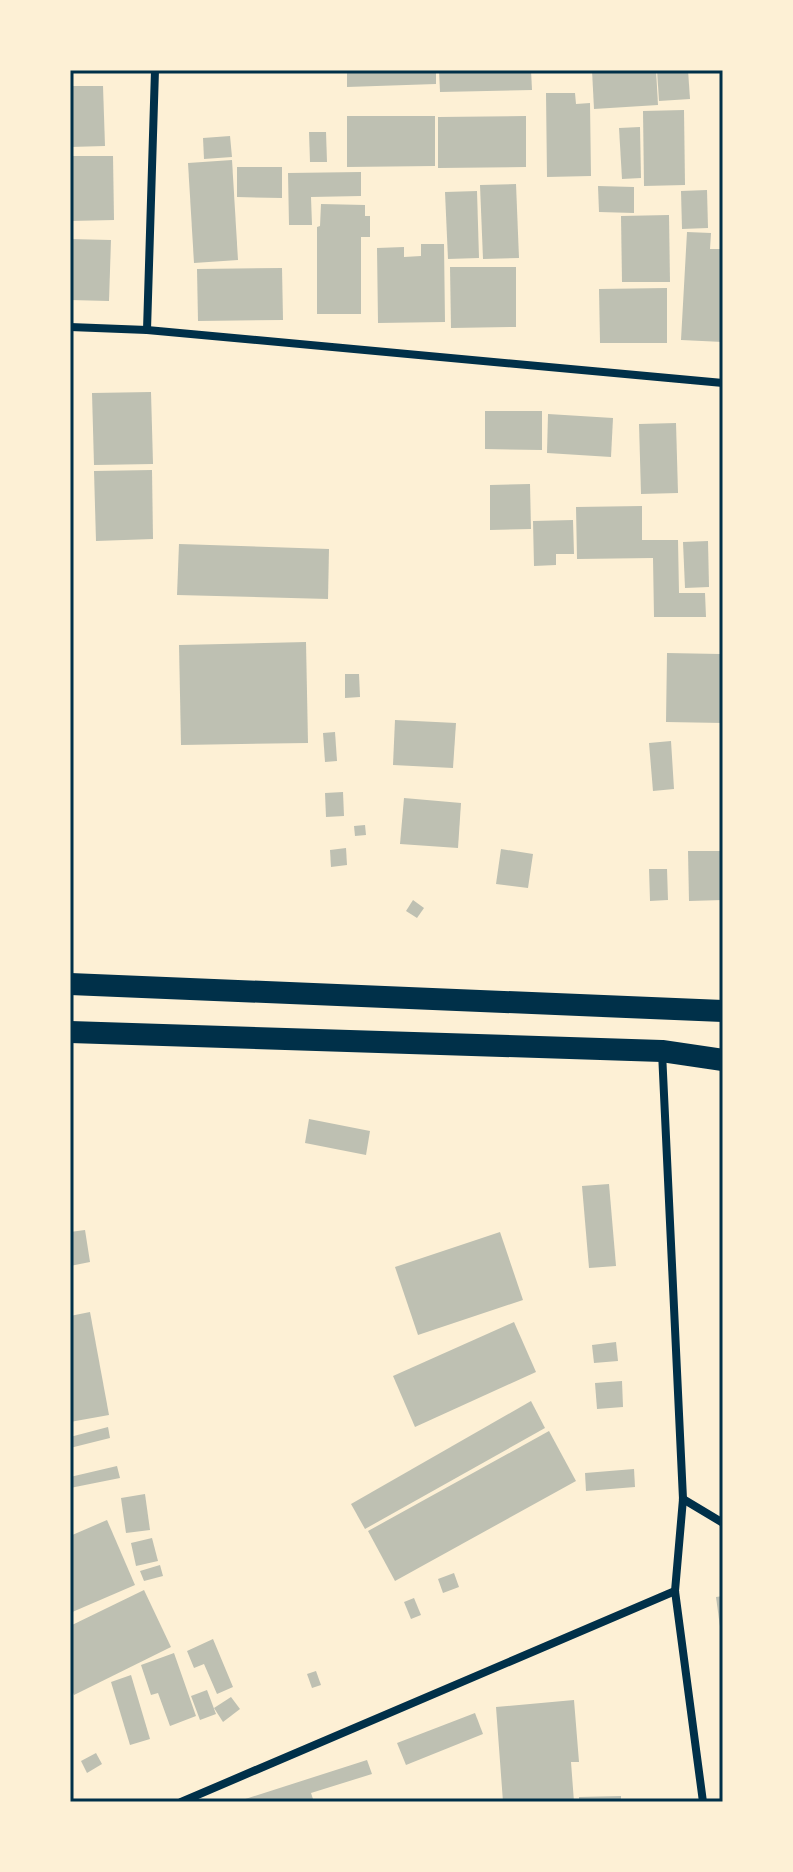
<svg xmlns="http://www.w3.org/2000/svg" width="793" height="1872" viewBox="0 0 793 1872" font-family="Raleway,sans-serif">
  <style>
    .building { fill: #bec0b2 }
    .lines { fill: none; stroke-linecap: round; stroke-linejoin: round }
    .minor { stroke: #003049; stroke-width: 8 }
    .trunk { stroke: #003049; stroke-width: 22 }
    .neatline { fill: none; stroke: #003049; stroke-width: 3 }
  </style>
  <rect width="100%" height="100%" fill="#fdf0d5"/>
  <!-- building -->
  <g class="building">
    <path d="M347 70H436V84L347 87Z"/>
    <path d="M439 70H531L532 90 440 92Z"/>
    <path d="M592 70H656L658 105 594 109Z"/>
    <path d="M657 70H688L690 99 659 101Z"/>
    <path d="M70 86H103L105 146 70 147Z"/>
    <path d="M546 93H575L576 104 590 103 591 176 547 177Z"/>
    <path d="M684 110 685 185 644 186 643 111Z"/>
    <path d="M347 116H435V166L347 167Z"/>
    <path d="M526 116V167L438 168V117Z"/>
    <path d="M640 127 641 178 622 179 619 128Z"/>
    <path d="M309 132H326L327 162H310Z"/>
    <path d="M230 136 232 157 204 159 203 138Z"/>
    <path d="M70 156H113L114 220 70 221Z"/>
    <path d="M232 160 238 260 194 263 188 163Z"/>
    <path d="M237 167H282V198L237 197Z"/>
    <path d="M361 172V196L311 197 312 225H289L288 173Z"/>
    <path d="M516 184 519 258 483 259 480 185Z"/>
    <path d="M598 186 634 187V213L599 212Z"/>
    <path d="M707 190 708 228 682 229 681 191Z"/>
    <path d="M477 191 479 258 448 259 445 192Z"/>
    <path d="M321 204 365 205V216H370V237H361V314H317V227L320 226Z"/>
    <path d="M669 215 670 282H622L621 216Z"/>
    <path d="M687 232 711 233 710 249H723V342L681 340Z"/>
    <path d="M70 239 111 240 109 301 70 300Z"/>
    <path d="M421 244H444L445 322 378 323 377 248 404 247V257L421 256Z"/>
    <path d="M450 267H516V327L451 328Z"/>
    <path d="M282 268 283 320 198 321 197 269Z"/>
    <path d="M667 288V343H600L599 289Z"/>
    <path d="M151 392 153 464 94 465 92 393Z"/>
    <path d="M485 411H542V450L485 449Z"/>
    <path d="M548 414 613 418 611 457 547 453Z"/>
    <path d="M676 423 678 493 641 494 639 424Z"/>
    <path d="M152 470 153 539 96 541 94 471Z"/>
    <path d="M530 484 531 529 490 530V485Z"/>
    <path d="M642 506V540H678L679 593H705L706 617H654L653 558 577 559 576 507Z"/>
    <path d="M573 520 574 554H556V565L534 566 533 521Z"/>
    <path d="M708 541 709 587 685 588 683 542Z"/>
    <path d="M179 544 329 549 328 599 177 595Z"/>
    <path d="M306 642 308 743 181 745 179 645Z"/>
    <path d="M667 653 720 654V667H723V723L666 722Z"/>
    <path d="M345 674H359L360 697 345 698Z"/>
    <path d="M395 720 456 723 453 768 393 765Z"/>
    <path d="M335 732 337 761 325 762 323 733Z"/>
    <path d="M671 741 674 789 653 791 649 743Z"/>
    <path d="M343 792 344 816 326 817 325 793Z"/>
    <path d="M404 798 461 803 458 848 400 844Z"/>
    <path d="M365 825 366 835 355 836 354 826Z"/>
    <path d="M346 848 347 865 331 867 330 850Z"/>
    <path d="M501 849 533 854 528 888 496 884Z"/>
    <path d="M688 851H723V900L689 901Z"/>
    <path d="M649 869H667L668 900 650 901Z"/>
    <path d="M413 900 424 908 417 918 406 911Z"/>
    <path d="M309 1119 370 1131 366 1155 305 1143Z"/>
    <path d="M609 1184 616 1266 589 1268 582 1186Z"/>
    <path d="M85 1230 90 1262 70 1266V1232Z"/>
    <path d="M500 1232 523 1300 418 1335 395 1267Z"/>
    <path d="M90 1312 109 1415 70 1422V1316Z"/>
    <path d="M514 1322 536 1372 415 1427 393 1376Z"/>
    <path d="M616 1342 618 1361 594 1363 592 1345Z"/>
    <path d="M622 1381 623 1407 597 1409 595 1383Z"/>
    <path d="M531 1401 545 1428 365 1529 351 1504Z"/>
    <path d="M108 1427 110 1438 70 1448V1437Z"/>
    <path d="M549 1431 576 1481 395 1581 368 1531Z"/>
    <path d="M117 1466 120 1478 70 1488V1477Z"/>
    <path d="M634 1469 635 1487 586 1491 585 1473Z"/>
    <path d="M145 1494 150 1530 126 1533 121 1498Z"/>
    <path d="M107 1520 135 1585 70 1613V1536Z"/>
    <path d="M152 1538 158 1561 136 1566 131 1543Z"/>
    <path d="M160 1565 163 1576 144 1581 140 1571Z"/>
    <path d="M454 1573 459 1587 443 1593 438 1579Z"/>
    <path d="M144 1590 171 1647 74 1695 70 1686V1626Z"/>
    <path d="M723 1596V1634H721L716 1597Z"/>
    <path d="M414 1598 421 1615 411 1619 404 1602Z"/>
    <path d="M213 1639 233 1687 217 1694 204 1664 194 1668 187 1651Z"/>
    <path d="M174 1653 196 1716 170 1726 158 1693 151 1695 141 1665Z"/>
    <path d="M316 1671 321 1685 312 1688 307 1674Z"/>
    <path d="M131 1675 150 1739 130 1745 111 1682Z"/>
    <path d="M207 1690 216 1714 200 1720 191 1696Z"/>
    <path d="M231 1697 240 1709 223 1722 214 1708Z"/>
    <path d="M574 1700 579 1762H571L574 1802H503L496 1707Z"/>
    <path d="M475 1713 483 1734 406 1765 397 1743Z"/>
    <path d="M96 1753 102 1764 87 1773 81 1761Z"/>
    <path d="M367 1760 372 1774 311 1793 314 1802H236Z"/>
    <path d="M621 1796V1802H579V1797Z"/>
  </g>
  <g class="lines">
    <!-- minor -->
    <g class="minor">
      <path d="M70 327 147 330 723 383"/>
      <path d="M147 330 155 70"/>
      <path d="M662 1052 683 1499 675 1591 703 1802"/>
      <path d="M683 1499 723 1523"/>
      <path d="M181 1802 675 1591"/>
    </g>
    <!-- trunk -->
    <g class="trunk">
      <path d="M70 984 723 1011"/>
      <path d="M70 1032 662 1051 723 1060"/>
    </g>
  </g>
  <!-- border -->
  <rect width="793" height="1872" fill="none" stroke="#fdf0d5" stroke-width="144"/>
  <rect x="72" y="72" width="649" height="1728" class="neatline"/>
</svg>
